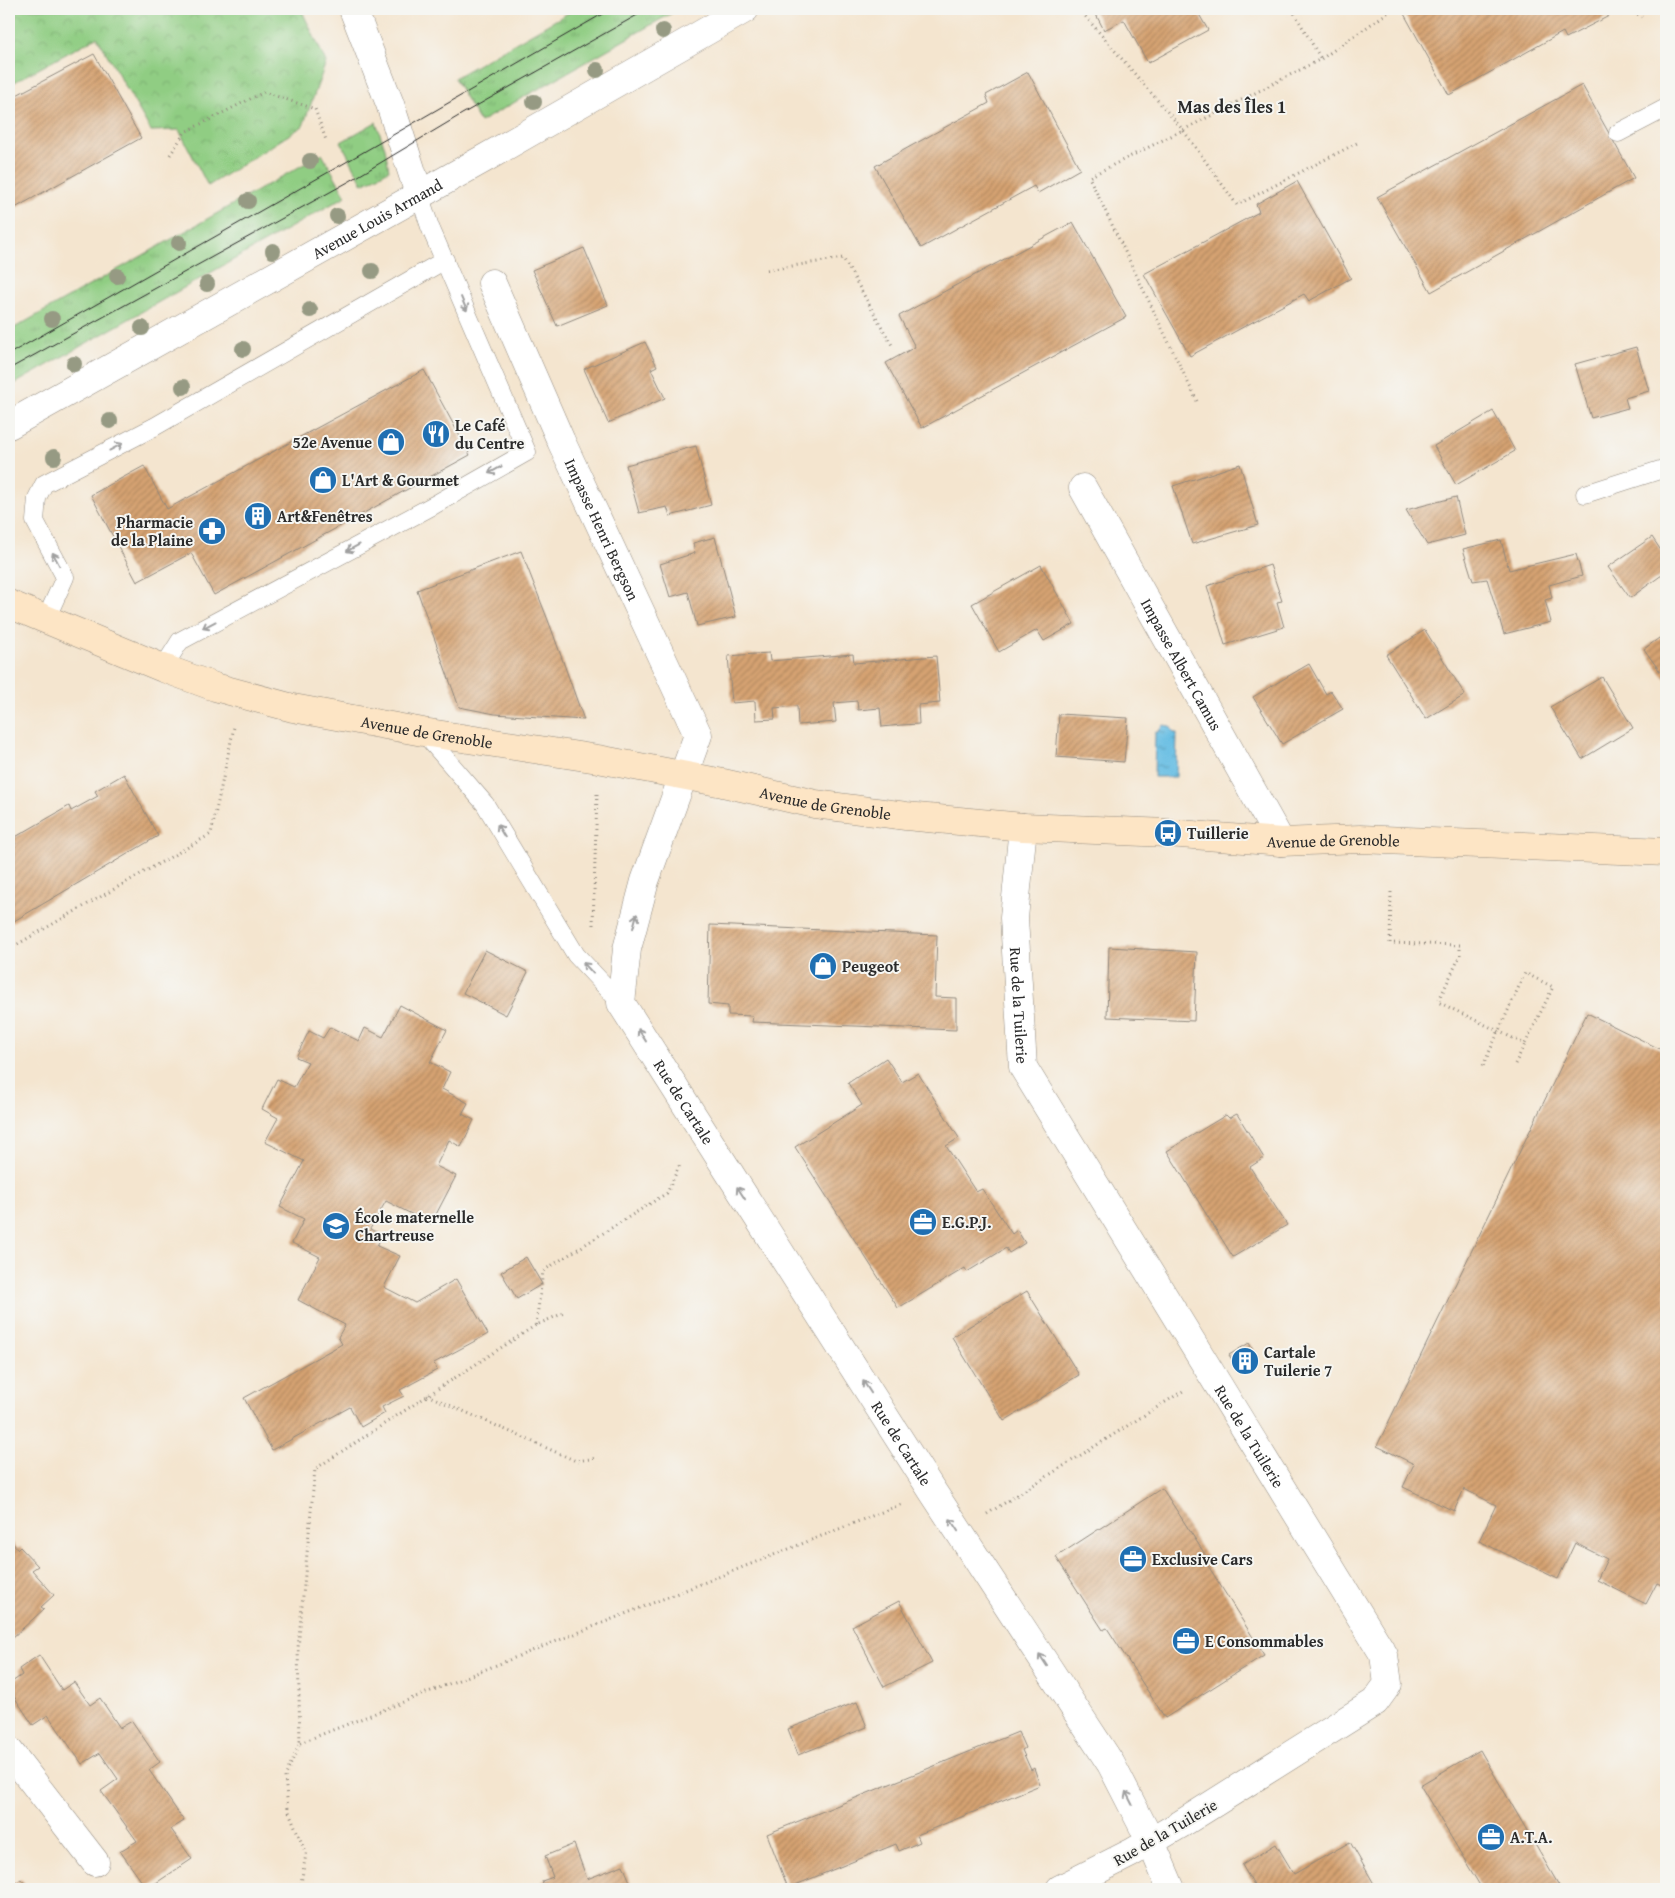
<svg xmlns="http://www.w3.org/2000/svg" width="1675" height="1898" viewBox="0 0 1675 1898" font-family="'Gentium Book Plus',serif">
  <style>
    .grass { fill: url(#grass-tufts); stroke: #5e7c57 }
    .park { fill: url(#park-crowns); stroke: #5e7c57 }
    .water { fill: url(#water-ripples); stroke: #487487 }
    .building { fill: url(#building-hatch) }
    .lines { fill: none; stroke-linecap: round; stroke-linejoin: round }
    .lane-casing { stroke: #90887d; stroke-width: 19 }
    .street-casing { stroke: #90887d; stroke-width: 29 }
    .secondary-casing { stroke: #90887d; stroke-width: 29 }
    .path { stroke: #90887d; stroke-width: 3; stroke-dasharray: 1 4; stroke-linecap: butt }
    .lane { stroke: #fff; stroke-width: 18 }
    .street { stroke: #fff; stroke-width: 28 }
    .secondary { stroke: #fde5c5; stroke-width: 28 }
    .tram { stroke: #2b2b2b; stroke-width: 1 }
    .tree { fill: #969a83 }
    .oneway { stroke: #a0a0a0 }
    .labels { text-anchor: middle; stroke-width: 4; stroke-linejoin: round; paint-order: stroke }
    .street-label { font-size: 16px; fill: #2b2b2b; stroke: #f6f6f2 }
    .poi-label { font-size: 16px; font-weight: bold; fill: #2b2b2b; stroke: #f6f6f2; text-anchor: start }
    .neighbourhood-label { font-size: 18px; font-weight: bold; fill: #2b2b2b; stroke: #f6f6f2 }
  </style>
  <defs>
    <pattern id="grass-tufts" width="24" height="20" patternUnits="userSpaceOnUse" patternTransform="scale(1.25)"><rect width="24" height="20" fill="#90cd83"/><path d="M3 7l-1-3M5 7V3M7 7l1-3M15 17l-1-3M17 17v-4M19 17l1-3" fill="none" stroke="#7cb071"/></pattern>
    <pattern id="park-crowns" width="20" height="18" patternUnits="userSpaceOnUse" patternTransform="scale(1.25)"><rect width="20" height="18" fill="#90cd83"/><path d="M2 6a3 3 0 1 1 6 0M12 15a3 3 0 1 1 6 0" fill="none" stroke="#7cb071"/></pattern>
    <pattern id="water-ripples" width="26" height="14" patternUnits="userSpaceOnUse" patternTransform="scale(1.25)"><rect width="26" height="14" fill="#66bde3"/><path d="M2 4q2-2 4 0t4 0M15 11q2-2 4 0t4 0" fill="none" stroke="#549ab8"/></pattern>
    <pattern id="building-hatch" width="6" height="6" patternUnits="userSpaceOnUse" patternTransform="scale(1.25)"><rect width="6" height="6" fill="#d6a372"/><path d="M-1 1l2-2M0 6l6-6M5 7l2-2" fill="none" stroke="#ae855e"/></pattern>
  </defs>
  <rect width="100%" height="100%" fill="#f6f6f2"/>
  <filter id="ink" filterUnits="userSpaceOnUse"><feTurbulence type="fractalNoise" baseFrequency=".02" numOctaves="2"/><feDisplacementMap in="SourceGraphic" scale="10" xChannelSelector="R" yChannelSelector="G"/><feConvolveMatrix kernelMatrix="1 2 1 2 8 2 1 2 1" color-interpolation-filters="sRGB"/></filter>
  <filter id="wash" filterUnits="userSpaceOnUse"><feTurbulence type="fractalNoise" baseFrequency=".0096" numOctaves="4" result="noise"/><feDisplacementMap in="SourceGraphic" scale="20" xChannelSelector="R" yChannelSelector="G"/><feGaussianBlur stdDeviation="1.12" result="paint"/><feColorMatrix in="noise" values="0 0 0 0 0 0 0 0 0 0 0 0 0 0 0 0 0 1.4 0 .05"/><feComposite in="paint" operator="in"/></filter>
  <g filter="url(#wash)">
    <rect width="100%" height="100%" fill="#f4e5cf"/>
    <!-- grass -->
    <g class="grass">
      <path d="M575 9H679L480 122 454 78Z"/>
      <path d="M376 122 385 148 389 170 363 184 341 142Z"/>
      <path d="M322 154 346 196 9 387V331Z"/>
    </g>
    <!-- park -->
    <path class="park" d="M9 9H301L326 62 303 126 208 186 179 130 151 131 97 37 9 85Z"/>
    <!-- water -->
    <path class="water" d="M1163 725 1170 726 1174 733H1177L1176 777H1154L1155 732H1158Z"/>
    <g id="blocks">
      <!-- building -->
      <g class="building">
        <path d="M1093 9H1196L1208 30 1148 63 1124 20 1104 30Z"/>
        <path d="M1408 9H1605L1609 16 1566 38 1563 32 1449 95 1403 12Z"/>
        <path d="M94 54 141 138 15 208 9 197V99Z"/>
        <path d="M1028 72 1080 169 1038 193 1034 186 921 248 875 166 989 103 986 95Z"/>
        <path d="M1582 85 1634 178 1431 292 1377 197Z"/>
        <path d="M1297 181 1351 278 1309 301 1304 294 1190 356 1144 274 1259 212 1256 204Z"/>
        <path d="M1073 222 1126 317 922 428 886 363 915 347 899 316Z"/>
        <path d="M584 248 608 305 557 326 532 270Z"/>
        <path d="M645 342 657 366 651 369 665 398 608 423 584 369Z"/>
        <path d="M1636 347 1649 391 1625 398 1628 408 1591 418 1575 364Z"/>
        <path d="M424 370 470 455 214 595 191 553 137 582 91 495 144 466 167 509Z"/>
        <path d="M1493 411 1515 451 1456 485 1434 446Z"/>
        <path d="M696 446 711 505 670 516 667 507 639 513 626 465Z"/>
        <path d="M1240 464 1258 525 1192 544 1173 486Z"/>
        <path d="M1456 497 1465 535 1427 545 1406 510Z"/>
        <path d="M715 537 736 617 697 626 688 592 670 597 660 564 695 553 693 543Z"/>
        <path d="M1652 537 1666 558V572L1630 598 1608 567Z"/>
        <path d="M1501 540 1509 570 1576 554 1582 576 1549 585 1552 598 1545 600 1551 622 1504 634 1487 579 1473 581 1463 549Z"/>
        <path d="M521 551 551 628 584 720 495 714 459 707 417 590Z"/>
        <path d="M1041 565 1074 624 1044 641 1037 630 999 652 972 604Z"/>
        <path d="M1270 565 1282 601 1277 602 1284 627 1225 645 1207 586Z"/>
        <path d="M1425 630 1465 695 1426 719 1386 655Z"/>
        <path d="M1666 633V680L1644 649Z"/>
        <path d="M769 653 770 661 853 654 854 663 936 656 940 703 918 705 919 724 901 725 882 727 880 708 858 710 857 701 834 703 836 722 798 725 797 706 774 708 775 719 756 720 755 701 732 703 728 656Z"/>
        <path d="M1309 664 1326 694 1331 691 1343 709 1282 744 1253 697Z"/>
        <path d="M1602 677 1633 728 1582 759 1550 707Z"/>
        <path d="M1059 714 1128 718 1124 762 1056 757Z"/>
        <path d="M124 774 158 836 9 924V847L16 844 12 839 69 806 71 811 98 796 95 791Z"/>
        <path d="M710 925 937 935 935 997 956 998V1030L752 1022 753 1016 728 1015V1006L708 1004Z"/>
        <path d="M1109 947 1197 952 1194 1021 1107 1017Z"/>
        <path d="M485 950 528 972 506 1015 463 993Z"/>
        <path d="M400 1005 447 1030 430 1062 450 1072 442 1089 468 1103 462 1114 474 1120 461 1147 449 1140 436 1166 456 1176 431 1224 386 1201 370 1229 382 1235 377 1246 400 1256 384 1287 415 1303 456 1279 488 1334 434 1363 437 1370 400 1390 404 1396 382 1407 385 1413 361 1427 350 1407 272 1450 244 1398 342 1344 338 1337 345 1325 298 1300 320 1257 292 1243 304 1219 280 1207 304 1161 265 1142 278 1118 262 1109 277 1079 294 1087 308 1062 296 1057 309 1031 323 1038 330 1027 359 1041 365 1028 383 1037Z"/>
        <path d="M1587 1013 1666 1052V1587L1657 1583 1646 1604 1597 1580 1607 1559 1575 1543 1558 1579 1479 1541 1496 1505 1464 1489 1454 1511 1403 1487 1414 1464 1377 1446Z"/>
        <path d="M886 1058 902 1082 918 1073 959 1138 946 1146 976 1192 982 1189 1012 1234 1017 1230 1025 1243 1009 1253 1006 1248 967 1272 965 1268 898 1308 795 1147 862 1105 848 1083Z"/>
        <path d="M1237 1114 1264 1158 1250 1167 1287 1225 1233 1257 1167 1151 1226 1115 1229 1118Z"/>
        <path d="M526 1257 542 1284 517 1299 501 1272Z"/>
        <path d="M1027 1291 1079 1375 1004 1421 952 1337Z"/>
        <path d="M1249 1343 1257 1357V1364L1241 1374 1229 1355Z"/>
        <path d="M1162 1488 1210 1562 1207 1564 1264 1655 1165 1718 1107 1628 1103 1630 1056 1557Z"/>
        <path d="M9 1539 18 1549 20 1547 38 1566 32 1570 54 1595 41 1607 44 1609 12 1638 9 1634Z"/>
        <path d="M899 1601 932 1663 884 1687 852 1626Z"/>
        <path d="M39 1655 62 1690 74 1682 90 1705 100 1698 120 1728 132 1721 160 1762 149 1770 184 1821 171 1829 192 1859 147 1889 120 1851 137 1841 101 1791 118 1779 100 1753 82 1764 48 1715 33 1725 9 1689V1684L22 1675 19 1669Z"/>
        <path d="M857 1702 867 1727 798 1755 788 1729Z"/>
        <path d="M1018 1732 1025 1748 1022 1750 1031 1770 1034 1768 1040 1785 917 1835 920 1842 899 1851 896 1844 788 1888 767 1834Z"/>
        <path d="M1480 1750 1484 1757 1561 1889H1482L1420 1785Z"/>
        <path d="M1350 1842 1377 1889H1256L1242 1865 1276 1844 1294 1874Z"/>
        <path d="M574 1844 587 1879 623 1865 633 1889H545L542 1881 553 1877 545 1856Z"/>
        <path d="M21 1879 29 1889H9V1888Z"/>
      </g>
    </g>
  </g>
  <g filter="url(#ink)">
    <use href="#blocks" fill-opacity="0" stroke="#90887d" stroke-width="1"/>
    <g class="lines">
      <defs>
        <g id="lane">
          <path d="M1618 133 1666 108"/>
          <path d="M1585 494 1666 468"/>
          <path d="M46 619 65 577 35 521 37 498 44 484 154 427 445 260"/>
          <path d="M163 668 180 641 434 505 527 452 430 227 419 194"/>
          <path d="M423 732 485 804 576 955 621 1003"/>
        </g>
        <g id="street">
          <path d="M353 9 390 104 419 194"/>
          <path id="s1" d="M492 283 561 441 698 735 645 881 627 949 621 1003 933 1492 1111 1764 1151 1842 1171 1889"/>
          <path id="s2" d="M9 425 487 157 745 9"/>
          <path id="s3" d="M1083 488 1281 842"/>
          <path id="s4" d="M1023 827 1014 918 1023 1067 1384 1655 1388 1684 1375 1702 1181 1824 1131 1853 1060 1889"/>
          <path d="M9 1751 95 1862"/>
        </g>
        <g id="secondary">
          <path id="s5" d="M9 604 163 668 215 687 293 708 423 732 598 759 723 783 815 804 906 816 1023 827 1168 833 1281 842 1360 839 1666 852"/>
        </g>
      </defs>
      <!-- lane casing -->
      <use href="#lane" class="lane-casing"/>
      <!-- street casing -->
      <use href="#street" class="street-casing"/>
      <!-- secondary casing -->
      <use href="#secondary" class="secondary-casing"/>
      <!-- path -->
      <g class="path">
        <path d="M1079 9 1183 130 1321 59 1393 9"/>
        <path d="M1292 9 1321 59"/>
        <path d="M1629 9 1642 17"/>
        <path d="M170 155 185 132 264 92 315 109 326 140"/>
        <path d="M767 270 843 258 893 347"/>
        <path d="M1197 401 1089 177 1183 130 1237 205 1357 143"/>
        <path d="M1391 892 1390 943 1460 945V956L1438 1002 1525 1044 1553 987 1525 973 1482 1068"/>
        <path d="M593 925 597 794"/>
        <path d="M9 949 211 834 234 727"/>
        <path d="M1515 1064 1525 1044"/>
        <path d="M536 1325 543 1271 667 1193 681 1162"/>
        <path d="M427 1395 576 1461 597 1458"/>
        <path d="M987 1514 1183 1391"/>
        <path d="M300 1743 902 1504"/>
        <path d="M300 1889 306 1854 288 1809 285 1777 300 1743 298 1648 315 1469 536 1325 564 1313"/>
      </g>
      <!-- lane -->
      <use href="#lane" class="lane"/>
      <!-- street -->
      <use href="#street" class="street"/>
      <!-- secondary -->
      <use href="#secondary" class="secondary"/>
      <!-- tram -->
      <g class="tram">
        <path d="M9 354 341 165 611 9"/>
        <path d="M9 369 350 181 462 114 648 9"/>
      </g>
    </g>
    <!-- trees -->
    <g class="tree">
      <circle cx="663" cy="31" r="8"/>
      <circle cx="597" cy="70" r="8"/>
      <circle cx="534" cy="102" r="8"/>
      <circle cx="310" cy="161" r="8"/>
      <circle cx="248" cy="201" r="8"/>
      <circle cx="337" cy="216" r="8"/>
      <circle cx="179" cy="243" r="8"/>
      <circle cx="273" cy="251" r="8"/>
      <circle cx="372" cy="271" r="8"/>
      <circle cx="117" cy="276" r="8"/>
      <circle cx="207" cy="284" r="8"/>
      <circle cx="310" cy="310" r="8"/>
      <circle cx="52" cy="319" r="8"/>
      <circle cx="142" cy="328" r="8"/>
      <circle cx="243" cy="349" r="8"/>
      <circle cx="74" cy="364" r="8"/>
      <circle cx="183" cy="387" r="8"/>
      <circle cx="110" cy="421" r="8"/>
      <circle cx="54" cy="457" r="8"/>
    </g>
    <!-- one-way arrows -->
    <defs><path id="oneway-shaft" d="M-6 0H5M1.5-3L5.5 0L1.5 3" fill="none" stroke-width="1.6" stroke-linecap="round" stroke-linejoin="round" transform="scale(1.25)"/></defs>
    <g class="oneway">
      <use href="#oneway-shaft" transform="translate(464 304) rotate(67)"/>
      <use href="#oneway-shaft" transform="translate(116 447) rotate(-28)"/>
      <use href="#oneway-shaft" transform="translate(495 470) rotate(151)"/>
      <use href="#oneway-shaft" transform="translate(353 548) rotate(152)"/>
      <use href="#oneway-shaft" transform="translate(56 559) rotate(-118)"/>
      <use href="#oneway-shaft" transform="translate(209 625) rotate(152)"/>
      <use href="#oneway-shaft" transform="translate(501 831) rotate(-121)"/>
      <use href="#oneway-shaft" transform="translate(635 921) rotate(-75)"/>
      <use href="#oneway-shaft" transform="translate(588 968) rotate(-133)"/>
      <use href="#oneway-shaft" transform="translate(642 1035) rotate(-122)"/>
      <use href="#oneway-shaft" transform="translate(741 1193) rotate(-123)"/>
      <use href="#oneway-shaft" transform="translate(867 1387) rotate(-123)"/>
      <use href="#oneway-shaft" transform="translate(954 1525) rotate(-123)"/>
      <use href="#oneway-shaft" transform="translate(1043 1660) rotate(-123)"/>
      <use href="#oneway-shaft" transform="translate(1129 1798) rotate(-117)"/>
    </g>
  </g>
  <!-- icons -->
  <defs>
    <symbol id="restaurant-disc" viewBox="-11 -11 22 22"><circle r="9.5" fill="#1f6fb2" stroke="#f6f6f2"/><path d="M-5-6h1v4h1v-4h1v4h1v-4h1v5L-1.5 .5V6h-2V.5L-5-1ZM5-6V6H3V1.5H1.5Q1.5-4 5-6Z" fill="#fff"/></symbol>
    <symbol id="shop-disc" viewBox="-11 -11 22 22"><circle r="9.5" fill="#1f6fb2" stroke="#f6f6f2"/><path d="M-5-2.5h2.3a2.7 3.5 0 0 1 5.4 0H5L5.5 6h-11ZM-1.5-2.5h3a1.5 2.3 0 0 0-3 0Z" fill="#fff"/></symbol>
    <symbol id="building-disc" viewBox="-11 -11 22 22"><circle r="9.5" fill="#1f6fb2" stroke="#f6f6f2"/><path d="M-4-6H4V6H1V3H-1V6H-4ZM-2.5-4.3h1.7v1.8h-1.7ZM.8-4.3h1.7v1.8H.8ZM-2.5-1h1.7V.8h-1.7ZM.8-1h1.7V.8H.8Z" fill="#fff"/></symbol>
    <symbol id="pharmacy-disc" viewBox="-11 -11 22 22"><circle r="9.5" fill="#1f6fb2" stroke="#f6f6f2"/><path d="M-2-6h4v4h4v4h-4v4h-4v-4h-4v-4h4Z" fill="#fff"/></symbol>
    <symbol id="bus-disc" viewBox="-11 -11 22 22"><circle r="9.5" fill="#1f6fb2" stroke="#f6f6f2"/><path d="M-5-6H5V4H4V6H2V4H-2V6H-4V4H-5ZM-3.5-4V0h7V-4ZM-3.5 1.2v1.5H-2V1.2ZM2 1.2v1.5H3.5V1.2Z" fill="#fff"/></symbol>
    <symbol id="office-disc" viewBox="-11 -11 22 22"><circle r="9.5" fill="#1f6fb2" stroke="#f6f6f2"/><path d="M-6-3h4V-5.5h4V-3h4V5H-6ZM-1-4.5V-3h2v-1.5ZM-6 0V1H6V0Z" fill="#fff"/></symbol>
    <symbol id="school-disc" viewBox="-11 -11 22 22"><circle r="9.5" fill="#1f6fb2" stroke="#f6f6f2"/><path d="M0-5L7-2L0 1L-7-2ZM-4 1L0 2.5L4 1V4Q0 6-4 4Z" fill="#fff"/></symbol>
  </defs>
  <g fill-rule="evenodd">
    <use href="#restaurant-disc" x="420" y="418" width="32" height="32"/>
    <use href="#shop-disc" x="375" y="426" width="32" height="32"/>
    <use href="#shop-disc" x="307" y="464" width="32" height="32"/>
    <use href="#building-disc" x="242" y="500" width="32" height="32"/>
    <use href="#pharmacy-disc" x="196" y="515" width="32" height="32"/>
    <use href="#bus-disc" x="1152" y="817" width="32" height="32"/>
    <use href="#shop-disc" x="807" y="950" width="32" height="32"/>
    <use href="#office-disc" x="907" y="1206" width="32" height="32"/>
    <use href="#school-disc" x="320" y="1210" width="32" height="32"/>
    <use href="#building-disc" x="1229" y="1345" width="32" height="32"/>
    <use href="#office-disc" x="1117" y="1543" width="32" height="32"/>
    <use href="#office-disc" x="1170" y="1625" width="32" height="32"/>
    <use href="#office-disc" x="1475" y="1821" width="32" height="32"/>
  </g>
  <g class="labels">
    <!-- street labels -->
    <g class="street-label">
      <text dy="6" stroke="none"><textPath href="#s2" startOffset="422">Avenue Louis Armand</textPath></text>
      <text dy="6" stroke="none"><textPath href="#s1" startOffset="270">Impasse Henri Bergson</textPath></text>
      <text dy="6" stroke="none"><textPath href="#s3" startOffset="202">Impasse Albert Camus</textPath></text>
      <text dy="6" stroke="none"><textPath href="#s5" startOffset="439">Avenue de Grenoble</textPath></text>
      <text dy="6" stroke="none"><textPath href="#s5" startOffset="844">Avenue de Grenoble</textPath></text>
      <text dy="6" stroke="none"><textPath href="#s5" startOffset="1354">Avenue de Grenoble</textPath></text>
      <text dy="6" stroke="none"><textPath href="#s4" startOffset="179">Rue de la Tuilerie</textPath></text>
      <text dy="6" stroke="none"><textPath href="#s1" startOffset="894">Rue de Cartale</textPath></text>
      <text dy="6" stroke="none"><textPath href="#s4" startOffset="674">Rue de la Tuilerie</textPath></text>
      <text dy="6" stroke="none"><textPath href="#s1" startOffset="1299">Rue de Cartale</textPath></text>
      <text transform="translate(1165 1832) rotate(-30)" y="6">Rue de la Tuilerie</text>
    </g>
    <!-- poi labels -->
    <g class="poi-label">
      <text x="455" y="431">Le Café<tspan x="455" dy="18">du Centre</tspan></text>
      <text x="372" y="448" text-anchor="end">52e Avenue</text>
      <text x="342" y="486">L'Art &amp; Gourmet</text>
      <text x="277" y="522">Art&amp;Fenêtres</text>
      <text x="193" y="528" text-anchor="end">Pharmacie<tspan x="193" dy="18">de la Plaine</tspan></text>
      <text x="1187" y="839">Tuillerie</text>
      <text x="842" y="972">Peugeot</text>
      <text x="355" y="1223">École maternelle<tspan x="355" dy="18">Chartreuse</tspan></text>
      <text x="942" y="1228">E.G.P.J.</text>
      <text x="1264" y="1358">Cartale<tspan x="1264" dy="18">Tuilerie 7</tspan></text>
      <text x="1152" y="1565">Exclusive Cars</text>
      <text x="1205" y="1647">E Consommables</text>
      <text x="1510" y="1843">A.T.A.</text>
    </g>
    <!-- neighbourhood labels -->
    <g class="neighbourhood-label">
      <text x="1232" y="113">Mas des Îles 1</text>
    </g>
  </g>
  <!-- margin -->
  <rect width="1675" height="1898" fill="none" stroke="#f6f6f2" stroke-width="30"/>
</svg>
